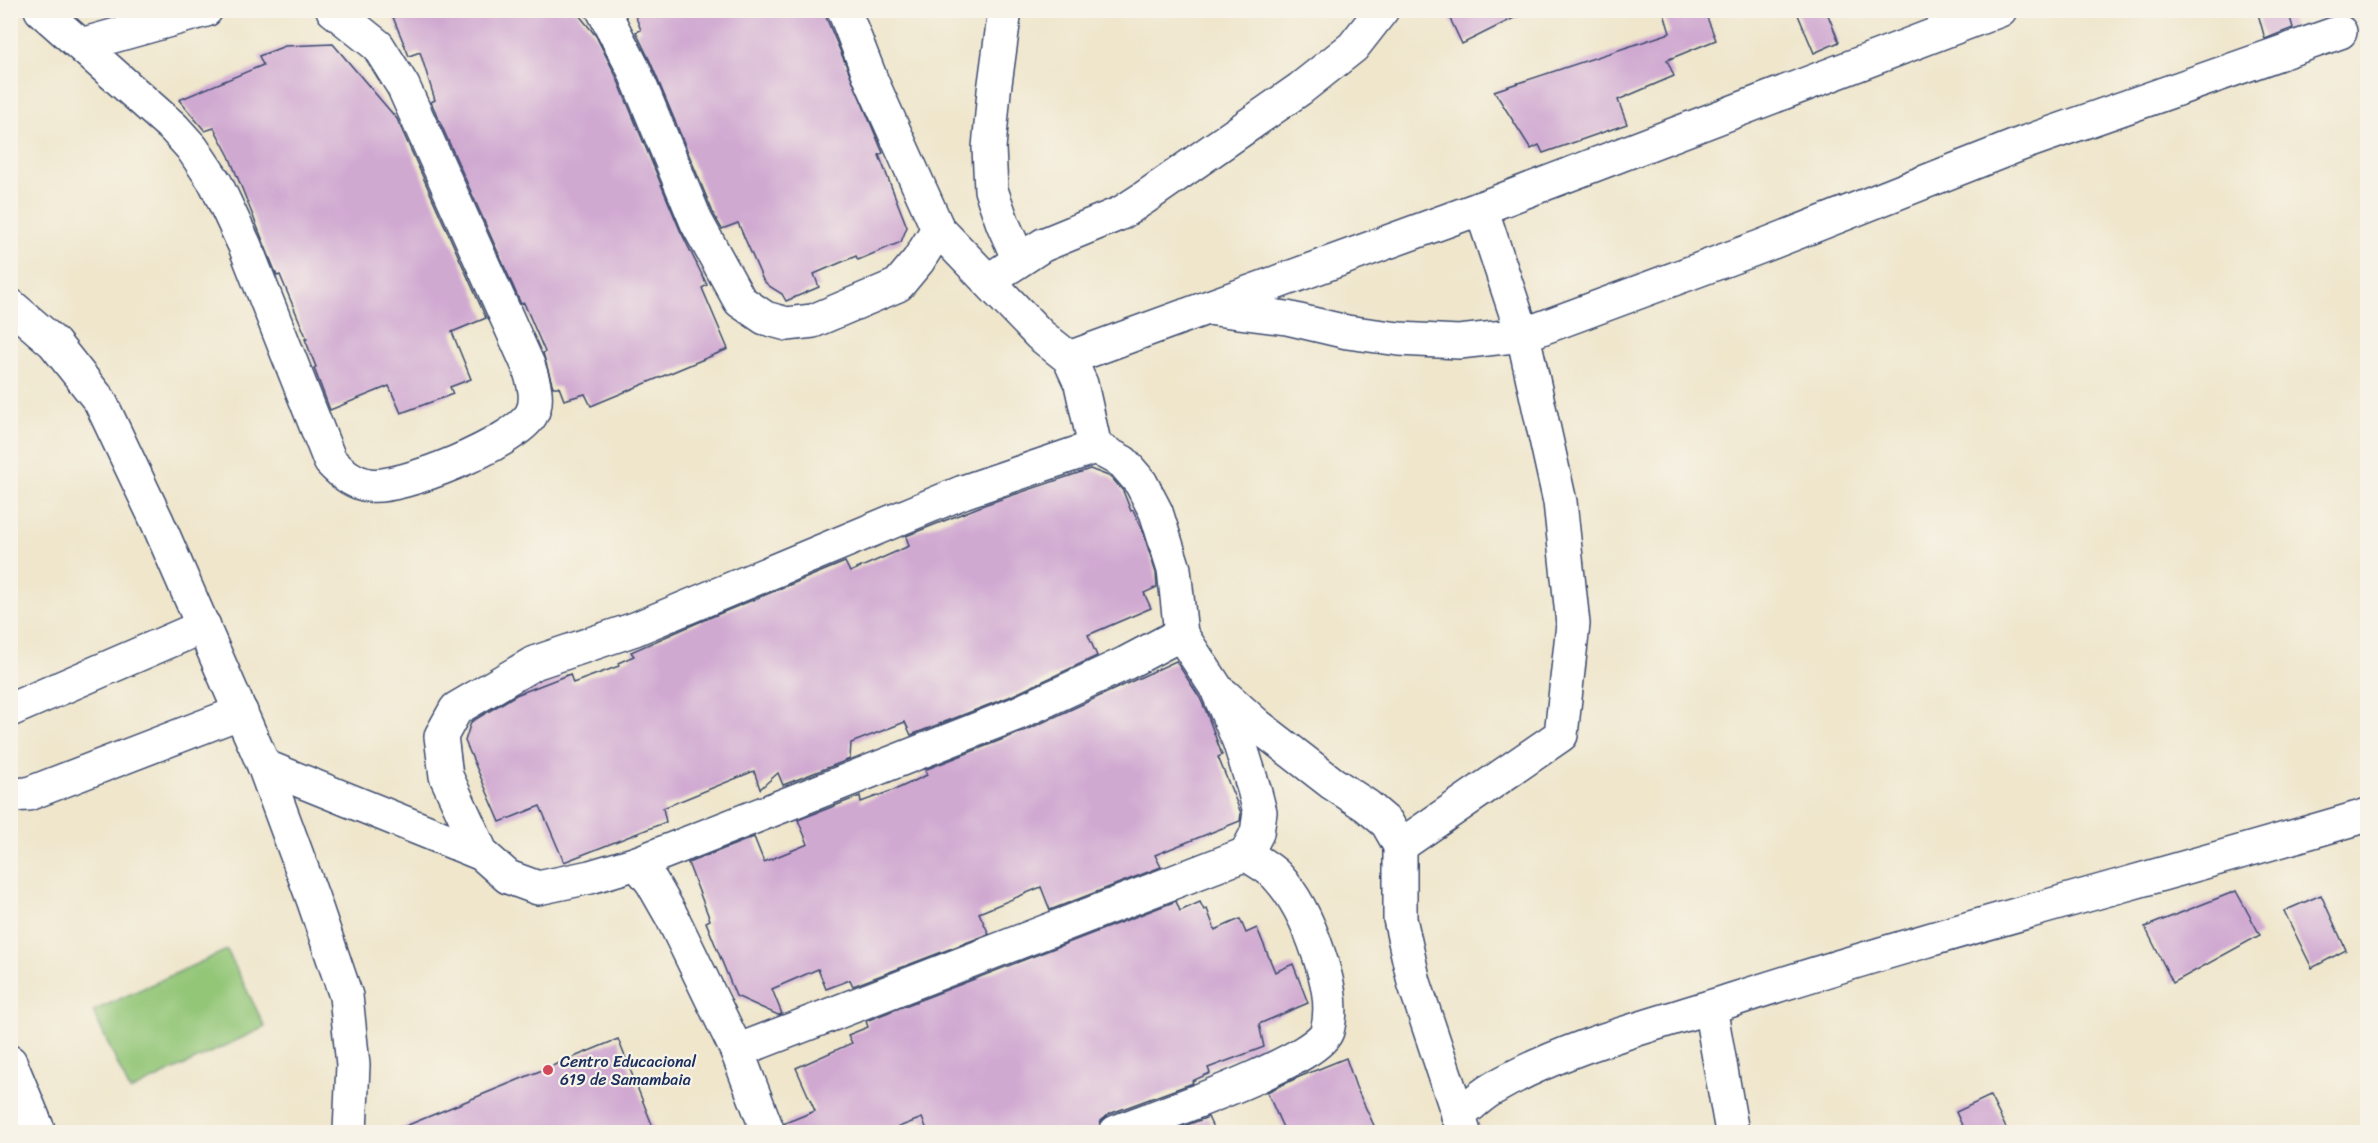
<svg xmlns="http://www.w3.org/2000/svg" width="2378" height="1143" viewBox="0 0 2378 1143" font-family="Sriracha,sans-serif">
  <style>
    .green { fill: #93c677; stroke: #577a6a; stroke-width: 1.5 }
    .building { fill: #d0a9d1 }
    .lines { fill: none; stroke-linecap: round; stroke-linejoin: round }
    .minor-casing { stroke: #3b4a6e; stroke-width: 36 }
    .minor { stroke: #fff; stroke-width: 33 }
    .poi-dot { fill: #d1495b; stroke: #f7f3e8; stroke-width: 2 }
    .labels { text-anchor: middle; stroke-width: 4.5; stroke-linejoin: round; paint-order: stroke }
    .poi-label { font-size: 16px; fill: #1b2f5e; stroke: #f7f3e8; text-anchor: start }
  </style>
  <rect width="100%" height="100%" fill="#f7f3e8"/>
  <filter id="ink" filterUnits="userSpaceOnUse"><feTurbulence type="fractalNoise" baseFrequency=".0167" numOctaves="2"/><feDisplacementMap in="SourceGraphic" scale="12" xChannelSelector="R" yChannelSelector="G"/><feConvolveMatrix kernelMatrix="1 2 1 2 8 2 1 2 1" color-interpolation-filters="sRGB"/></filter>
  <filter id="wash" filterUnits="userSpaceOnUse"><feTurbulence type="fractalNoise" baseFrequency=".008" numOctaves="4" result="noise"/><feDisplacementMap in="SourceGraphic" scale="24" xChannelSelector="R" yChannelSelector="G"/><feGaussianBlur stdDeviation="1.35" result="paint"/><feColorMatrix in="noise" values="0 0 0 0 0 0 0 0 0 0 0 0 0 0 0 0 0 1.4 0 .05"/><feComposite in="paint" operator="in"/></filter>
  <g filter="url(#wash)">
    <rect width="100%" height="100%" fill="#efe6cc"/>
    <!-- green -->
    <g class="green">
      <path d="M227 950 265 1027 130 1091 93 1011Z"/>
      <path d="M11 1092 27 1132H11Z"/>
    </g>
    <g id="blocks">
      <!-- building -->
      <g class="building">
        <path d="M390 10H575L596 36 616 76 680 230 707 285 702 288 728 349 591 406 585 394 564 400 559 387H553L543 353 545 352 524 303 521 304 431 102 435 100 420 52 409 56Z"/>
        <path d="M633 10H823L883 153 879 155 907 227 901 242 858 260 856 256 814 274 819 287 786 301 782 294 769 286 763 280 738 223 722 229 714 215 650 61 636 32 641 30Z"/>
        <path d="M1446 10H1530L1462 44Z"/>
        <path d="M1663 10H1704L1716 40 1667 60 1674 76 1618 100 1627 124 1543 153 1539 145 1531 149 1494 91 1670 33Z"/>
        <path d="M1796 10H1826L1839 42 1814 53Z"/>
        <path d="M2257 10H2288L2293 28 2265 39Z"/>
        <path d="M333 44 397 119 486 318 452 332 471 379 450 387 453 394 401 413 389 386 330 410 314 368 316 367 305 339H307L280 275 277 276 229 156 214 128 205 131 179 100 263 65 259 56 285 46Z"/>
        <path d="M1090 469 1111 477 1123 491 1131 511 1133 510 1142 529 1156 573 1157 587 1144 593 1151 608 1088 635 1097 656 1009 697 911 735 905 722 851 743 850 759 783 785 778 773 760 789 754 771 663 808 666 822 564 862 540 806 500 822 465 741 471 722 516 695 570 674 573 683 619 666 618 663 634 656 631 652 697 623 845 562 850 572 909 546 906 536 984 505Z"/>
        <path d="M1176 661 1200 698 1206 711 1222 755 1218 757 1241 813 1240 821 1155 855 1161 867 1050 910 1041 887 979 913 989 934 853 986 850 980 826 989 818 969 772 989 782 1014 778 1015 736 996 706 922 710 920 688 863 754 837 764 862 808 844 798 820 860 796 861 802 899 788 927 775 925 770 927 769 1024 731Z"/>
        <path d="M2236 891 2260 935 2173 983 2145 927Z"/>
        <path d="M2321 895 2346 950 2312 968 2284 911Z"/>
        <path d="M1176 901 1180 911 1200 902 1204 910 1207 909 1215 930 1240 919 1246 933 1257 928 1275 972 1293 964 1308 1003 1259 1024 1264 1047 1208 1068 1210 1073 1192 1081 1193 1083 1109 1114 1101 1121 1098 1132H928L922 1118 886 1132H786L785 1123 815 1111 796 1068 852 1043 848 1035 868 1027 866 1021Z"/>
        <path d="M618 1039 655 1132H391Z"/>
        <path d="M1346 1058 1356 1087 1377 1132H1285L1267 1092 1299 1077Z"/>
        <path d="M1990 1096 2008 1132H1965L1956 1112Z"/>
        <path d="M1208 1117 1215 1132H1168L1203 1119Z"/>
      </g>
    </g>
  </g>
  <g filter="url(#ink)">
    <use href="#blocks" fill-opacity="0" stroke="#3b4a6e" stroke-width="1.5"/>
    <g class="lines">
      <defs>
        <g id="minor">
          <path d="M41 10 174 128 192 148 216 184 245 246 330 461C341 473 353 483 369 485 401 490 514 443 531 415 540 400 533 380 528 365L403 86 378 46 333 10"/>
          <path d="M603 10 633 68 697 223 740 301 765 318 787 324 813 321 898 285 918 261 938 229"/>
          <path d="M844 10 872 82 938 229 1040 335 1069 358 1081 384 1095 447"/>
          <path d="M1005 10 994 91 989 148 991 190 1003 224 1019 260"/>
          <path d="M81 45 206 10"/>
          <path d="M989 280 1043 245 1121 213 1144 198 1300 89 1353 47 1382 10"/>
          <path d="M10 305 54 343 100 401 157 521 264 766 313 899 346 996 353 1065 350 1132"/>
          <path d="M1207 308 1287 318 1347 332 1399 339 1459 342 1523 335 1760 247 2021 144 2340 32"/>
          <path d="M1069 358 1492 204 2000 10"/>
          <path d="M1181 634 1126 663 1016 714 637 863 590 877 538 888 508 877 482 854 446 776 441 736 456 709 534 663 635 629 963 492 1095 447 1123 462 1141 483 1156 512 1174 569 1181 634 1217 689 1239 741 1254 789 1260 812 1257 833 1246 854"/>
          <path d="M1224 695 1257 725 1332 783 1367 806 1387 823 1400 846V919L1414 982 1464 1132"/>
          <path d="M10 710 204 626"/>
          <path d="M264 766 482 854"/>
          <path d="M10 795 28 794 241 712"/>
          <path d="M1400 846 1561 735 1573 624 1560 502 1523 335 1481 208"/>
          <path d="M637 863 652 882 672 917 737 1051 768 1132"/>
          <path d="M1710 1007 1732 1132"/>
          <path d="M737 1051 1246 854C1256 861 1268 867 1276 875 1296 896 1310 927 1319 955 1327 979 1334 1005 1327 1031 1318 1061 1151 1118 1116 1132"/>
          <path d="M10 1062 39 1132"/>
          <path d="M1458 1116C1469 1107 1480 1096 1492 1089 1565 1046 1651 1026 1732 1000 1942 932 2156 878 2368 815"/>
        </g>
      </defs>
      <!-- minor casing -->
      <use href="#minor" class="minor-casing"/>
      <!-- minor -->
      <use href="#minor" class="minor"/>
    </g>
  </g>
  <!-- markers -->
  <circle class="poi-dot" cx="548" cy="1070" r="6"/>
  <g class="labels">
    <!-- poi labels -->
    <g class="poi-label">
      <text x="560" y="1067">Centro Educacional<tspan x="560" dy="18">619 de Samambaia</tspan></text>
    </g>
  </g>
  <!-- margin -->
  <rect width="2378" height="1143" fill="none" stroke="#f7f3e8" stroke-width="36"/>
</svg>
